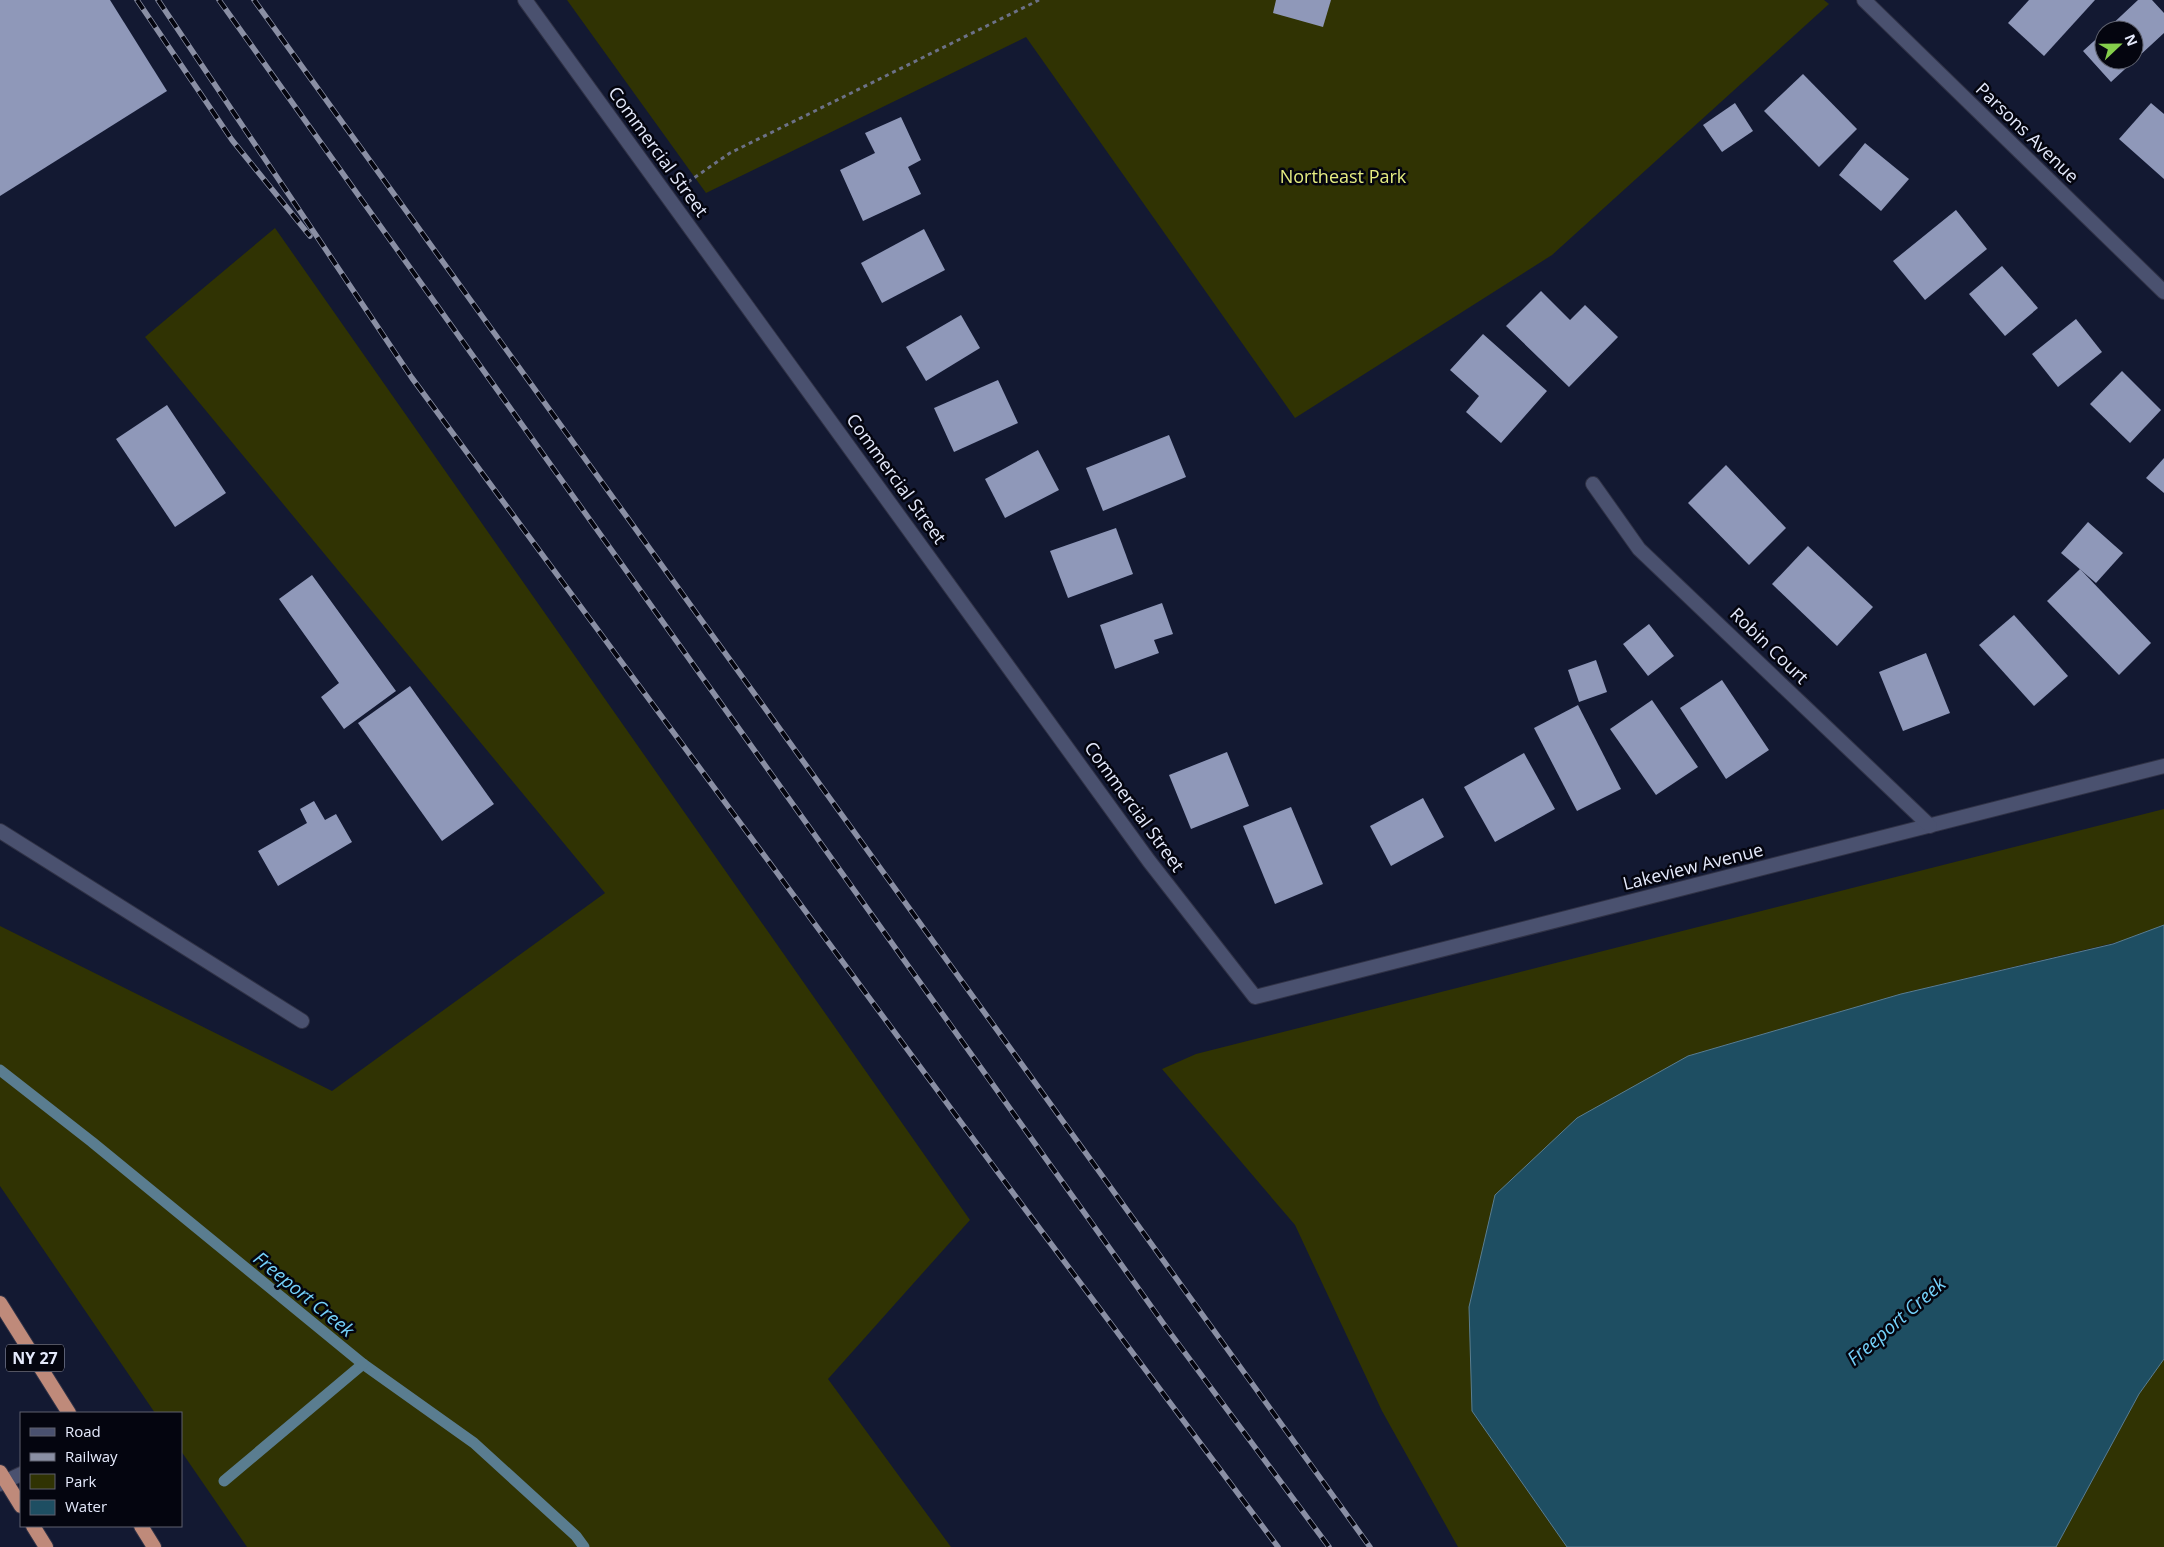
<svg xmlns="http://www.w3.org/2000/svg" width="2164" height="1547" viewBox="0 0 2164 1547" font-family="'Open Sans',sans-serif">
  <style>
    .green { fill: #303303 }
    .water { fill: #1e4e62; stroke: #5a7d90 }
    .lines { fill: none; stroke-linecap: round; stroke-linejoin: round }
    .stream { stroke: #5a7d90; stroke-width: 11 }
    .building { fill: #8f98b9 }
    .service-casing { stroke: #303246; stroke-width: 16 }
    .minor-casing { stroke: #303246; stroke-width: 16 }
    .trunk-casing { stroke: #303246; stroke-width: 16 }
    .path { stroke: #6c7187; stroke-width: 3; stroke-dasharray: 4 4; stroke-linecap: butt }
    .service { stroke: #4a516f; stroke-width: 14 }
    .minor { stroke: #4a516f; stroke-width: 14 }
    .trunk { stroke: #bf8a7a; stroke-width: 14 }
    .rail-casing { stroke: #8a8fa4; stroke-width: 5.5 }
    .rail { stroke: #04050f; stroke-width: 4; stroke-dasharray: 11; stroke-linecap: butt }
    .labels { text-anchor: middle; stroke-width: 5; stroke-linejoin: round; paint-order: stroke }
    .shield { fill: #04050f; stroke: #a2a5b5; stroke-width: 1 }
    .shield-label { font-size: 16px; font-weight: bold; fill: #e5eafc }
    .street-label { font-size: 18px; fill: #e5eafc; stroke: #04050f }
    .park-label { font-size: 18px; fill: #e5ed81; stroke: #04050f }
    .water-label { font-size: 19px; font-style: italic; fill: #74d1fa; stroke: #04050f }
  </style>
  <rect width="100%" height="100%" fill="#131932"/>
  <!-- green -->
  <g class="green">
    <path d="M567 0H1824L1829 4 1552 255 1295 418 1026 37 706 193Z"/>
    <path d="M275 228 970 1220 828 1379 951 1547H247L181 1451V1413H155L0 1186V926L332 1091 605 893 145 337Z"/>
    <path d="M2164 809V925L2122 941 1901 994 1688 1056 1472 1411 1567 1547H1458L1382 1411 1295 1225 1162 1069 1196 1054 1279 1033Z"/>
    <path d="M2164 1356V1547H2056L2139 1394Z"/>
  </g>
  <!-- water -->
  <path class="water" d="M2164 925V1359L2139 1394 2056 1547H1567L1472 1411 1469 1307 1495 1195 1577 1118 1688 1056 1901 994 2113 944Z"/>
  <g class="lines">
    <!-- stream -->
    <g class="stream">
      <path d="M0 1070 92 1142 363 1364 474 1443 576 1536 584 1547"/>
      <path d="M224 1481 363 1364"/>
    </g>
  </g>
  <!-- building -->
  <g class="building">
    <path d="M0 0H110L167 91 0 196Z"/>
    <path d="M1276 0H1331L1323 27 1273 13Z"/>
    <path d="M2029 0H2095L2044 56 2008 23Z"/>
    <path d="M2138 0H2152L2164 13V33L2111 82 2083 51 2104 32V60H2134V30H2106Z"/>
    <path d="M1803 74 1857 129 1819 167 1764 111Z"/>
    <path d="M1735 103 1753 131 1722 152 1703 125Z"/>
    <path d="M2151 103 2164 114V179L2119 139Z"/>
    <path d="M901 117 921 160 908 167 921 194 863 221 840 170 875 153 865 133Z"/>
    <path d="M1865 143 1909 179 1881 211 1839 175Z"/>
    <path d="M1956 210 1987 249 1925 300 1893 261Z"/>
    <path d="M924 229 945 270 882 303 861 263Z"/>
    <path d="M2002 266 2038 308 2005 336 1969 294Z"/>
    <path d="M1541 291 1570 320 1585 305 1618 337 1569 387 1506 326Z"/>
    <path d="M961 315 980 348 926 381 906 347Z"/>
    <path d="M2076 319 2102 352 2058 387 2032 354Z"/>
    <path d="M1483 334 1547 391 1501 443 1466 412 1479 396 1450 370Z"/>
    <path d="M2122 371 2161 410 2130 443 2090 404Z"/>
    <path d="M998 380 1018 423 954 452 934 408Z"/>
    <path d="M167 405 226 493 175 527 116 439Z"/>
    <path d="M1169 435 1186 477 1103 511 1086 468Z"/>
    <path d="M1038 450 1059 490 1005 518 985 479Z"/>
    <path d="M2164 458V493L2146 478Z"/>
    <path d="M1726 465 1786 528 1749 565 1688 503Z"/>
    <path d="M2088 522 2123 553 2096 583 2061 553Z"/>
    <path d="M1116 528 1133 574 1068 598 1050 551Z"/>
    <path d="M1808 546 1873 607 1837 646 1772 584Z"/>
    <path d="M2080 569 2151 643 2119 675 2047 601Z"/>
    <path d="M312 575 396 691 344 729 321 697 339 683 279 599Z"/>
    <path d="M1162 603 1173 634 1154 640 1159 653 1115 669 1100 625Z"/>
    <path d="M2014 615 2068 676 2034 706 1979 645Z"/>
    <path d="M1649 624 1674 656 1648 676 1623 644Z"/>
    <path d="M1926 653 1950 713 1903 731 1879 672Z"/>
    <path d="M1596 660 1607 692 1579 702 1568 670Z"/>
    <path d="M1722 680 1769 750 1726 779 1680 708Z"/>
    <path d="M410 686 494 804 442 841 358 723Z"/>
    <path d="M1652 700 1698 767 1656 795 1610 729Z"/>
    <path d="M1578 705 1621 789 1577 811 1534 728Z"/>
    <path d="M1227 752 1249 806 1191 829 1169 775Z"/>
    <path d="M1524 753 1555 809 1495 842 1464 787Z"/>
    <path d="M1423 798 1444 837 1391 866 1370 826Z"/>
    <path d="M314 801 325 820 336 814 352 842 278 886 258 851 307 823 300 809Z"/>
    <path d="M1291 807 1323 884 1275 904 1243 826Z"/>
  </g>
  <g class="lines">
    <defs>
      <path id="service" d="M0 831 302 1021"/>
      <g id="minor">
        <path d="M525 0 1149 861 1255 997 2164 766"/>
        <path d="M1864 0 2164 292"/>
        <path d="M1593 484 1639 549 1930 826"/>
        <path d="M0 1484 21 1474"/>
      </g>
      <g id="trunk">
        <path d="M0 1303 69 1413"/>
        <path d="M0 1472 21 1506"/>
        <path d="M33 1526 46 1547"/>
        <path d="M141 1526 154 1547"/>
      </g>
    </defs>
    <!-- service casing -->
    <use href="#service" class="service-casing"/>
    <!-- minor casing -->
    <use href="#minor" class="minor-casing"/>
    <!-- trunk casing -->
    <use href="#trunk" class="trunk-casing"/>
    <!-- path -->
    <path class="path" d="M688 182 730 153 1039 0"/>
    <!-- service -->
    <use href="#service" class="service"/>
    <!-- minor -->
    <use href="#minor" class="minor"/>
    <!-- trunk -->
    <use href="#trunk" class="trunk"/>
    <defs>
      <g id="rail">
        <path d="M137 0 232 140 310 236"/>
        <path d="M158 0 412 378 1025 1209 1278 1547"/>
        <path d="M219 0 1168 1330 1329 1547"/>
        <path d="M254 0 1370 1547"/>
      </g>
    </defs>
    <!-- rail casing -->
    <use href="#rail" class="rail-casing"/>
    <!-- rail -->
    <use href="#rail" class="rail"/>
  </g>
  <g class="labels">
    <!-- shield labels -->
    <rect class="shield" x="6" y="1344.5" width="58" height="27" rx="4"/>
    <g class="shield-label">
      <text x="35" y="1364">NY 27</text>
    </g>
    <!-- street labels -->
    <g class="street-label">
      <text transform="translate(2027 133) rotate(44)" y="6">Parsons Avenue</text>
      <text transform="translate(658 152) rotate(54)" y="6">Commercial Street</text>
      <text transform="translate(896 479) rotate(54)" y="6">Commercial Street</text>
      <text transform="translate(1769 646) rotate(44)" y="6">Robin Court</text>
      <text transform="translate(1134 807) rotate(54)" y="6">Commercial Street</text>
      <text transform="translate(1693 867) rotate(-14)" y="6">Lakeview Avenue</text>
    </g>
    <!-- park labels -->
    <g class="park-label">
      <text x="1343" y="183">Northeast Park</text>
    </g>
    <!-- water labels -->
    <g class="water-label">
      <text transform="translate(304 1294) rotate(39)" y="7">Freeport Creek</text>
      <text transform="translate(1896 1321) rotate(-41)" y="7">Freeport Creek</text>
    </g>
  </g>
  <!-- legend -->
  <rect x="20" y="1412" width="162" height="115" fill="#04050f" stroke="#5e616e"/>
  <rect x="30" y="1428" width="25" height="8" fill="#4a516f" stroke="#5e616e"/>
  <text x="65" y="1437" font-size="15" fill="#e5eafc">Road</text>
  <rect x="30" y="1453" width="25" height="8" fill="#8a8fa4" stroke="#5e616e"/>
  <text x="65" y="1462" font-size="15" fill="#e5eafc">Railway</text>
  <rect x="30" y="1474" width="25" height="15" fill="#303303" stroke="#5e616e"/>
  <text x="65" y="1487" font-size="15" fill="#e5eafc">Park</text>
  <rect x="30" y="1500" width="25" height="15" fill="#1e4e62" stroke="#5e616e"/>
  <text x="65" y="1512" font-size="15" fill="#e5eafc">Water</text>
  <!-- north arrow -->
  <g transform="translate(2119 45) rotate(68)"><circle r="24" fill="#04050f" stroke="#5e616e"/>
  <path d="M0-4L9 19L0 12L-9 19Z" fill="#85cf4c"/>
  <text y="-8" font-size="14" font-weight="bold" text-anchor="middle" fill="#e5eafc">N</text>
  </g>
</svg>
